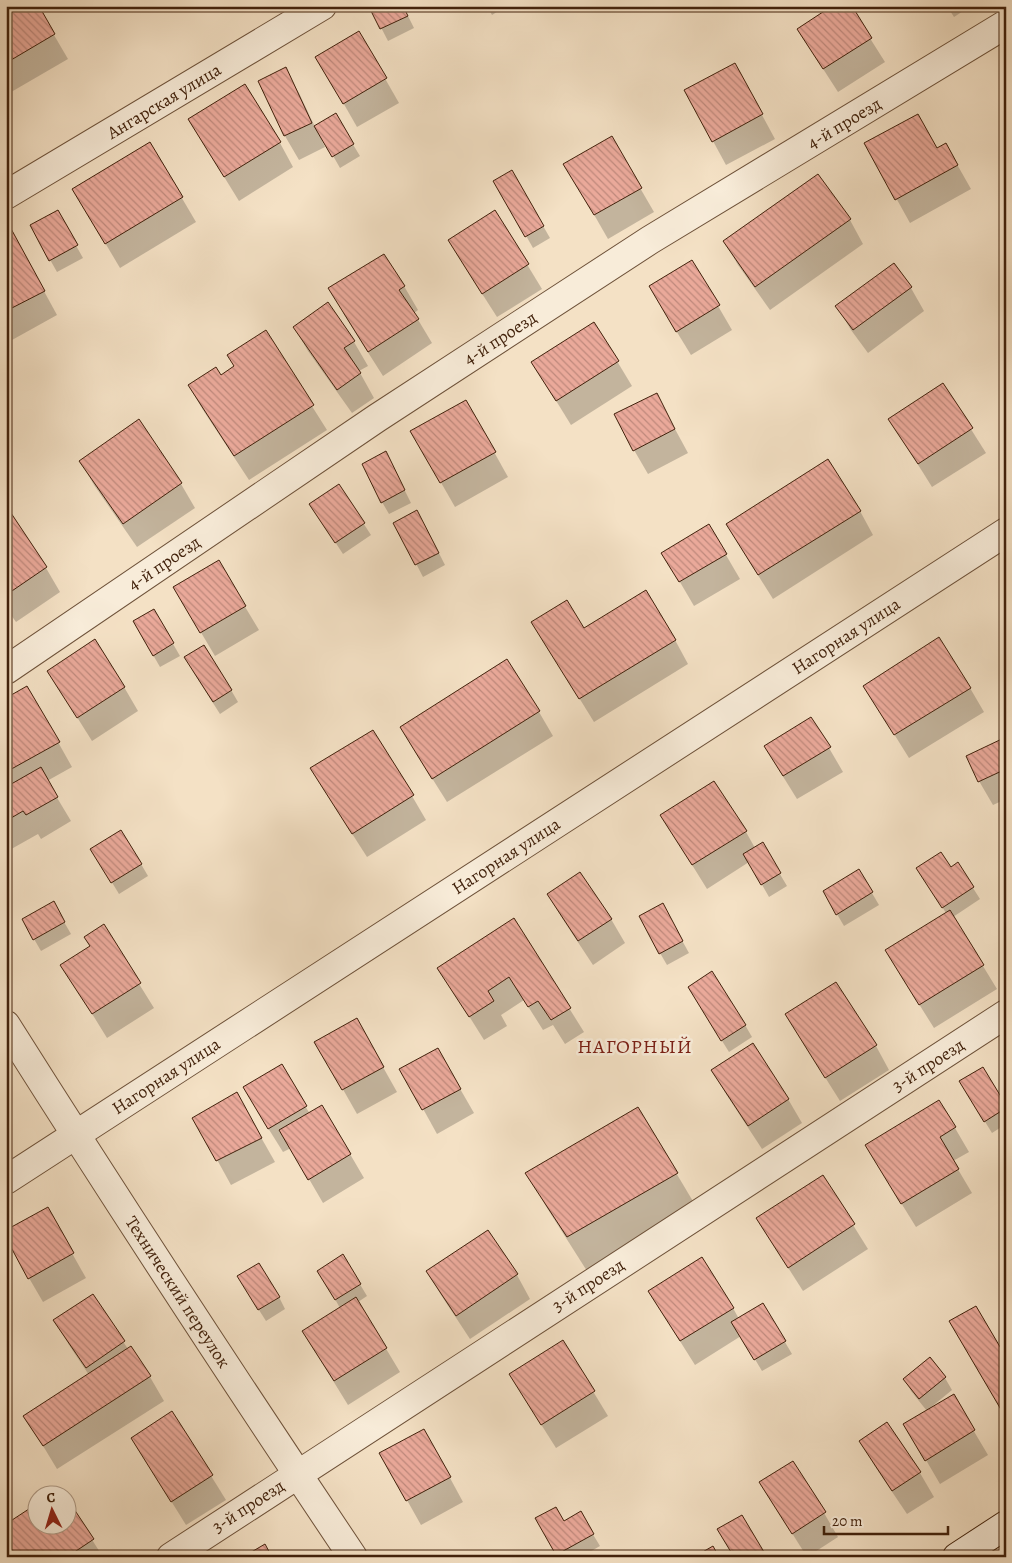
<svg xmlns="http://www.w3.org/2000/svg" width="1012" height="1563" viewBox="0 0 1012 1563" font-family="Alegreya,serif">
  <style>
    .shadow { fill: #0003 }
    .building { fill: url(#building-back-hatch); stroke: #42220c }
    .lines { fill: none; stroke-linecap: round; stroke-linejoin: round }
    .street-casing { stroke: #6e523a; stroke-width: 30 }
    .secondary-casing { stroke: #42220c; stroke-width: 30 }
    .street { stroke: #f8ecd9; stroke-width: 28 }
    .secondary { stroke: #f8ecd9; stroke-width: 28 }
    .labels { text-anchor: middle; stroke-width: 5; stroke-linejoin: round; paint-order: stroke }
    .street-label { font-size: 18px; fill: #42220c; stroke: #f8ecd9 }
    .quarter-label { font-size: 20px; letter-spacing: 1px; fill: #7a1f14; stroke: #f8ecd9 }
  </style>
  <defs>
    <pattern id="building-back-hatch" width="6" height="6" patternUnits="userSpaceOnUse" patternTransform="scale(1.25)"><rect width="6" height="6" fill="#eaa99a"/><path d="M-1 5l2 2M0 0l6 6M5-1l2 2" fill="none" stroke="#bf897c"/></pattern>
  </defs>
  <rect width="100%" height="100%" fill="#f4e1c5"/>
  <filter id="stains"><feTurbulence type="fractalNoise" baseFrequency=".004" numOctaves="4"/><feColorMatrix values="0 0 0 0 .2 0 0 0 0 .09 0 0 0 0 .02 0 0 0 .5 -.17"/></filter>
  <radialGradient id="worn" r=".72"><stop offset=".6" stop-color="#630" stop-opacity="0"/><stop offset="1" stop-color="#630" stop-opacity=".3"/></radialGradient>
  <!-- shadow -->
  <g class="shadow">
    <path d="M6 6H37L68 59 6 95Z"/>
    <path d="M403 6 414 28 388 41 371 8Z"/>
    <path d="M487 6H506L492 15Z"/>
    <path d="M832 6H864L854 13 885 62 838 92 798 30Z"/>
    <path d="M947 6H971L954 17Z"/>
    <path d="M359 33 399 103 357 127 317 57Z"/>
    <path d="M285 69 299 93 315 127 335 115 360 156 340 168 324 140 322 141 325 147 299 160 285 136 259 81Z"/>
    <path d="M748 89 775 139 726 165 713 141Z"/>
    <path d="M189 120 280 143 293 167 239 201Z"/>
    <path d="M611 138 654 212 608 239 565 164Z"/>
    <path d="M150 144 196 222 120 268 88 214Z"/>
    <path d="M866 144 937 150 946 145 971 189 910 223Z"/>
    <path d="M512 172 550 238 533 248 495 181Z"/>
    <path d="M57 212 83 258 57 272 31 226Z"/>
    <path d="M495 212 542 289 497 317 463 264Z"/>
    <path d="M850 220 863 244 770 310 738 265 724 241Z"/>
    <path d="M6 228 22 251 57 315 12 340 6 331Z"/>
    <path d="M404 286 418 310 414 313 432 343 383 376 343 313Z"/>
    <path d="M911 288 924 311 868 353 851 330 837 306Z"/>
    <path d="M327 304 354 342 368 366 359 371 374 398 352 413 308 351 294 327Z"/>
    <path d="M718 306 732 330 691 355 664 311Z"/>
    <path d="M594 323 632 386 571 425 547 386Z"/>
    <path d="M265 332 327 430 249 480 203 410 189 386 220 377 235 367Z"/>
    <path d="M943 385 986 453 932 487 890 420Z"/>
    <path d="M656 394 688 453 648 474 634 450Z"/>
    <path d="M466 402 508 477 455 507 412 432Z"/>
    <path d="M138 421 181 484 195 508 137 547 94 485 80 461Z"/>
    <path d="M386 453 411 503 389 514 382 502Z"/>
    <path d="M339 486 371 535 343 554 318 516Z"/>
    <path d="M6 509 46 568 60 592 16 622 6 608Z"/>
    <path d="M860 511 873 535 773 599 741 548Z"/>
    <path d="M395 523 424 524 445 565 423 577Z"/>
    <path d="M709 526 740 579 694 606 677 577Z"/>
    <path d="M218 562 259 630 215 656 174 587Z"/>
    <path d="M154 611 180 656 160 667 134 622Z"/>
    <path d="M583 630 675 640 688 664 594 722 547 646Z"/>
    <path d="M192 670 231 690 238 702 220 714Z"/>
    <path d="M48 671 124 687 138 711 92 741Z"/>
    <path d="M27 687 72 767 47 781 71 821 41 839 38 834 6 852V788L13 784 6 772V699Z"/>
    <path d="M970 688 984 712 909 758 879 710Z"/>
    <path d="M539 712 553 736 447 802 415 751Z"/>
    <path d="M1006 739V799L993 805 979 781Z"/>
    <path d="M829 748 843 772 797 799 779 770Z"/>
    <path d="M326 793 412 796 426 820 367 857Z"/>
    <path d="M746 832 755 848 762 844 787 886 769 897 749 862 707 889 676 839Z"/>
    <path d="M99 861 141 864 148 876 119 894Z"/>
    <path d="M950 869 973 888 980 899 953 917 997 989 934 1028 900 974 946 913 925 880Z"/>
    <path d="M859 871 879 905 844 926 824 892Z"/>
    <path d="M548 894 611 919 625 943 593 965 562 918Z"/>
    <path d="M53 903 71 934 41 951 23 920Z"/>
    <path d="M669 917 689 953 667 965 660 953Z"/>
    <path d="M514 920 584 1032 565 1044 553 1025 543 1030 524 1000 501 1015 507 1026 484 1040 439 968Z"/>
    <path d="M103 926 154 1008 107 1038 62 965 91 947Z"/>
    <path d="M696 999 745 1025 752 1037 729 1052Z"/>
    <path d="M786 1015 876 1046 889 1070 840 1101Z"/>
    <path d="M316 1042 370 1044 397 1092 357 1114Z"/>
    <path d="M752 1044 788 1099 802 1123 762 1149 726 1094 712 1070Z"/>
    <path d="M437 1049 474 1113 437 1134 401 1069Z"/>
    <path d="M281 1066 310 1114 350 1154 364 1178 323 1203 291 1148 283 1152 258 1112Z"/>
    <path d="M968 1094 1006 1108V1124L992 1133Z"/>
    <path d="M638 1109 697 1208 587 1271 547 1208 527 1173Z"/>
    <path d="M194 1118H250L275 1162 231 1185Z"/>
    <path d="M955 1128 969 1152 953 1161 972 1193 916 1227 880 1169Z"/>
    <path d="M823 1177 868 1249 803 1291 757 1219Z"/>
    <path d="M47 1209 86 1278 43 1302 29 1278Z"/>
    <path d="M487 1232 517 1275 530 1299 470 1339 441 1295 427 1271Z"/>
    <path d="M343 1256 367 1296 358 1302 400 1372 348 1405 303 1332 340 1308 319 1271Z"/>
    <path d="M245 1288 279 1297 285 1309 266 1321Z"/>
    <path d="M649 1292 733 1308 739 1319 763 1305 792 1354 762 1371 741 1336 695 1365Z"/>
    <path d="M92 1295 128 1349 150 1377 164 1401 57 1469 25 1416 89 1375 69 1345 55 1321Z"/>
    <path d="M563 1342 608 1416 556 1448 525 1399Z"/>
    <path d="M930 1359 945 1378 952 1390 930 1408 931 1409 953 1396 988 1455 940 1484 905 1424 927 1411 911 1391 904 1379Z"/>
    <path d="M172 1413 226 1500 186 1525 132 1438Z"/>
    <path d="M861 1441 920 1473 934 1497 907 1514 874 1465Z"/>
    <path d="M381 1454H437L463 1502 421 1525Z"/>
    <path d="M59 1490 63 1496H51Z"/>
    <path d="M68 1502 103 1557H16L6 1541 38 1526H68Z"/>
    <path d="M775 1506 824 1513 838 1537 807 1557Z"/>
    <path d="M580 1513 600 1546 581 1557H558L537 1519 564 1522Z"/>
  </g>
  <!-- building -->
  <g class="building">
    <path d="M6 6H39L55 34 6 63Z"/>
    <path d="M372 6H403L408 16 380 29 369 7Z"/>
    <path d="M832 6H852L872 38 823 69 797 29Z"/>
    <path d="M359 31 387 78 343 104 315 57Z"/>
    <path d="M735 63 763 114 712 142 684 90Z"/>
    <path d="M286 67 312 123 284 136 258 81Z"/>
    <path d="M245 84 281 142 224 177 188 119Z"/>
    <path d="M336 113 354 144 332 157 314 126Z"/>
    <path d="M918 114 937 148 946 143 958 165 895 200 864 143Z"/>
    <path d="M612 136 642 188 594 215 563 164Z"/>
    <path d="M150 142 183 197 105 244 72 189Z"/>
    <path d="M512 170 544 226 525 237 493 181Z"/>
    <path d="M818 174 851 219 755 287 723 241Z"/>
    <path d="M58 210 78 245 49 261 30 225Z"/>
    <path d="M495 210 529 264 482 294 448 240Z"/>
    <path d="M9 225 45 291 6 311V226Z"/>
    <path d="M384 254 405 286 399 290 419 319 368 352 328 288Z"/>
    <path d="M692 260 720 305 676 332 649 286Z"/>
    <path d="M894 263 912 287 853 330 835 306Z"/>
    <path d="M328 302 355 341 344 348 361 373 337 390 293 327Z"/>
    <path d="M594 322 619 361 556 401 531 362Z"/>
    <path d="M266 330 314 405 234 456 188 385 216 367 221 375 234 366 227 355Z"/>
    <path d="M943 383 973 428 918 464 888 419Z"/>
    <path d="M657 393 675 429 633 451 614 414Z"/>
    <path d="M466 400 496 452 440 483 410 431Z"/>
    <path d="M139 419 182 483 123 524 79 461Z"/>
    <path d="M386 451 405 490 381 503 362 464Z"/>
    <path d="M828 459 861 511 758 575 726 524Z"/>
    <path d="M339 484 365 523 335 543 309 504Z"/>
    <path d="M7 507 47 567 6 595V508Z"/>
    <path d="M417 510 439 553 415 565 393 523Z"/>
    <path d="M709 524 727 554 679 582 661 553Z"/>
    <path d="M219 560 246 606 200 633 173 587Z"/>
    <path d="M646 590 676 640 579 699 531 622 567 600 584 628Z"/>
    <path d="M154 609 174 643 153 656 133 621Z"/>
    <path d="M939 637 971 688 894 735 863 686Z"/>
    <path d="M95 639 125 687 77 718 47 671Z"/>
    <path d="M204 645 232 690 213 702 184 657Z"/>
    <path d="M507 659 540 711 432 779 400 727Z"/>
    <path d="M27 686 60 742 6 772V698Z"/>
    <path d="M811 717 831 747 783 776 764 746Z"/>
    <path d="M373 730 414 795 352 834 310 768Z"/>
    <path d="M1006 737V769L978 782 966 756Z"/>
    <path d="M41 767 58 797 26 815 23 811 6 821V787Z"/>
    <path d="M714 781 747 831 692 865 660 815Z"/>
    <path d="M121 830 142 864 111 883 90 849Z"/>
    <path d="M763 842 781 873 761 885 743 854Z"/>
    <path d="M941 852 951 867 958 862 974 887 942 908 916 868Z"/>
    <path d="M859 869 873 892 836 915 823 891Z"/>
    <path d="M580 872 612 919 578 941 547 894Z"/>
    <path d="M54 901 65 922 33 940 22 919Z"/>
    <path d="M663 903 683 941 659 954 639 916Z"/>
    <path d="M950 910 984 965 919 1005 885 950Z"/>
    <path d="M514 918 571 1008 551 1020 538 1001 528 1007 509 977 488 991 494 1001 469 1017 437 968Z"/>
    <path d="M104 924 141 983 92 1014 60 965 90 946 84 937Z"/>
    <path d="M712 971 746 1025 721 1041 688 987Z"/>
    <path d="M836 982 877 1045 825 1078 785 1014Z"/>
    <path d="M357 1018 384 1067 342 1090 314 1042Z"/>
    <path d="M753 1043 789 1099 748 1126 711 1070Z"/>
    <path d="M438 1048 461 1089 422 1110 399 1069Z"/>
    <path d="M282 1064 307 1106 268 1129 243 1087Z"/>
    <path d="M983 1067 1006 1105V1108L984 1122 959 1081Z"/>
    <path d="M237 1092 262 1138 216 1161 192 1118Z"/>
    <path d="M939 1100 956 1127 940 1137 959 1169 901 1204 865 1145Z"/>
    <path d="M322 1105 351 1154 308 1180 279 1130Z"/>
    <path d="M638 1107 678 1173 567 1237 525 1173Z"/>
    <path d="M823 1175 855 1224 788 1268 756 1218Z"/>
    <path d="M48 1207 74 1253 28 1279 6 1238V1230Z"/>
    <path d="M488 1230 518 1274 456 1316 426 1271Z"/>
    <path d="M343 1254 361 1284 335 1300 317 1271Z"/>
    <path d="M702 1257 734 1308 680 1341 648 1291Z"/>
    <path d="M259 1263 280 1297 258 1310 237 1276Z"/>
    <path d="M93 1294 125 1341 86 1368 53 1320Z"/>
    <path d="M356 1297 387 1348 334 1381 302 1331Z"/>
    <path d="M763 1303 786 1341 754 1360 731 1322Z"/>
    <path d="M976 1306 1006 1357V1411L1003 1413 949 1321Z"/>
    <path d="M563 1340 595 1391 541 1425 509 1374Z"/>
    <path d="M131 1346 151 1376 43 1446 23 1416Z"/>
    <path d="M930 1357 946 1377 919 1399 903 1379Z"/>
    <path d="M954 1394 975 1430 925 1461 903 1424Z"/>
    <path d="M172 1411 213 1475 171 1502 131 1438Z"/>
    <path d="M887 1422 921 1472 892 1491 859 1441Z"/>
    <path d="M424 1429 451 1477 406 1501 379 1453Z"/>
    <path d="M793 1461 826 1512 792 1534 759 1482Z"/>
    <path d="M68 1500 94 1539 67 1557H17L6 1541V1524L38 1503V1526H68Z"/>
    <path d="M556 1507 564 1521 581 1511 594 1534 556 1555 535 1518Z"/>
    <path d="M742 1515 767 1557H734L717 1529Z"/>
    <path d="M265 1544 272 1557H243Z"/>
    <path d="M713 1546 719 1557H694Z"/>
  </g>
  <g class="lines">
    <defs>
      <g id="street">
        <path d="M6 195 322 6"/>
        <path d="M6 670 377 418 650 240 1006 24"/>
        <path d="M6 1025C119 1204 235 1381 353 1557"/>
        <path d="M6 1180 1006 532"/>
        <path d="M171 1557 1006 1014"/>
      </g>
      <path id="secondary" d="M957 1557 1006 1525"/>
    </defs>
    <!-- street casing -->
    <use href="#street" class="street-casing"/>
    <!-- secondary casing -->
    <use href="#secondary" class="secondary-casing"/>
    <!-- street -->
    <use href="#street" class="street"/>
    <!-- secondary -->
    <use href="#secondary" class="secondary"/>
  </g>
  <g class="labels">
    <!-- street labels -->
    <g class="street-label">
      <text transform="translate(164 101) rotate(-31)" y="6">Ангарская улица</text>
      <text transform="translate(844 123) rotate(-31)" y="6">4-й проезд</text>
      <text transform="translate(500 338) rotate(-33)" y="6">4-й проезд</text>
      <text transform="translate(164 563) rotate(-34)" y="6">4-й проезд</text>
      <text transform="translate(846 636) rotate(-33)" y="6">Нагорная улица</text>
      <text transform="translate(506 856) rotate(-33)" y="6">Нагорная улица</text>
      <text transform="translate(928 1065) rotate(-33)" y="6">3-й проезд</text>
      <text transform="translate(166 1076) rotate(-33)" y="6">Нагорная улица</text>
      <text transform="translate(588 1285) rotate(-33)" y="6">3-й проезд</text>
      <text transform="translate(178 1292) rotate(57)" y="6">Технический переулок</text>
      <text transform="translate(248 1506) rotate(-33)" y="6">3-й проезд</text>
    </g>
    <!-- quarter labels -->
    <g class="quarter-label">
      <text x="635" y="1053">НАГОРНЫЙ</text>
    </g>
  </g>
  <!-- margin -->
  <rect width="1012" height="1563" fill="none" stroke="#f4e1c5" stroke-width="25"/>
  <rect x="8" y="8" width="997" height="1548" fill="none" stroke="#42220c" stroke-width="2.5"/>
  <rect x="12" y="12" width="987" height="1538" fill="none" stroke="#42220c"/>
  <!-- north arrow -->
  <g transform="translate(52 1510) rotate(355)"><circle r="24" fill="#f8ecd9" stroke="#af9b87"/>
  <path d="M0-4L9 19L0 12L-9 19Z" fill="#8f2418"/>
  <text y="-8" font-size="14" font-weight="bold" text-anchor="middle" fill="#42220c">С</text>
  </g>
  <!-- scale -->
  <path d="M824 1526v8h124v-8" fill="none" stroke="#42220c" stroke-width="2.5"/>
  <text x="832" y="1526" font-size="15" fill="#42220c" stroke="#f8ecd9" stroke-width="4" paint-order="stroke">20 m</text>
  <rect width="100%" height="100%" filter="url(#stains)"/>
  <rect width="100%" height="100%" fill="url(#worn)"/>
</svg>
